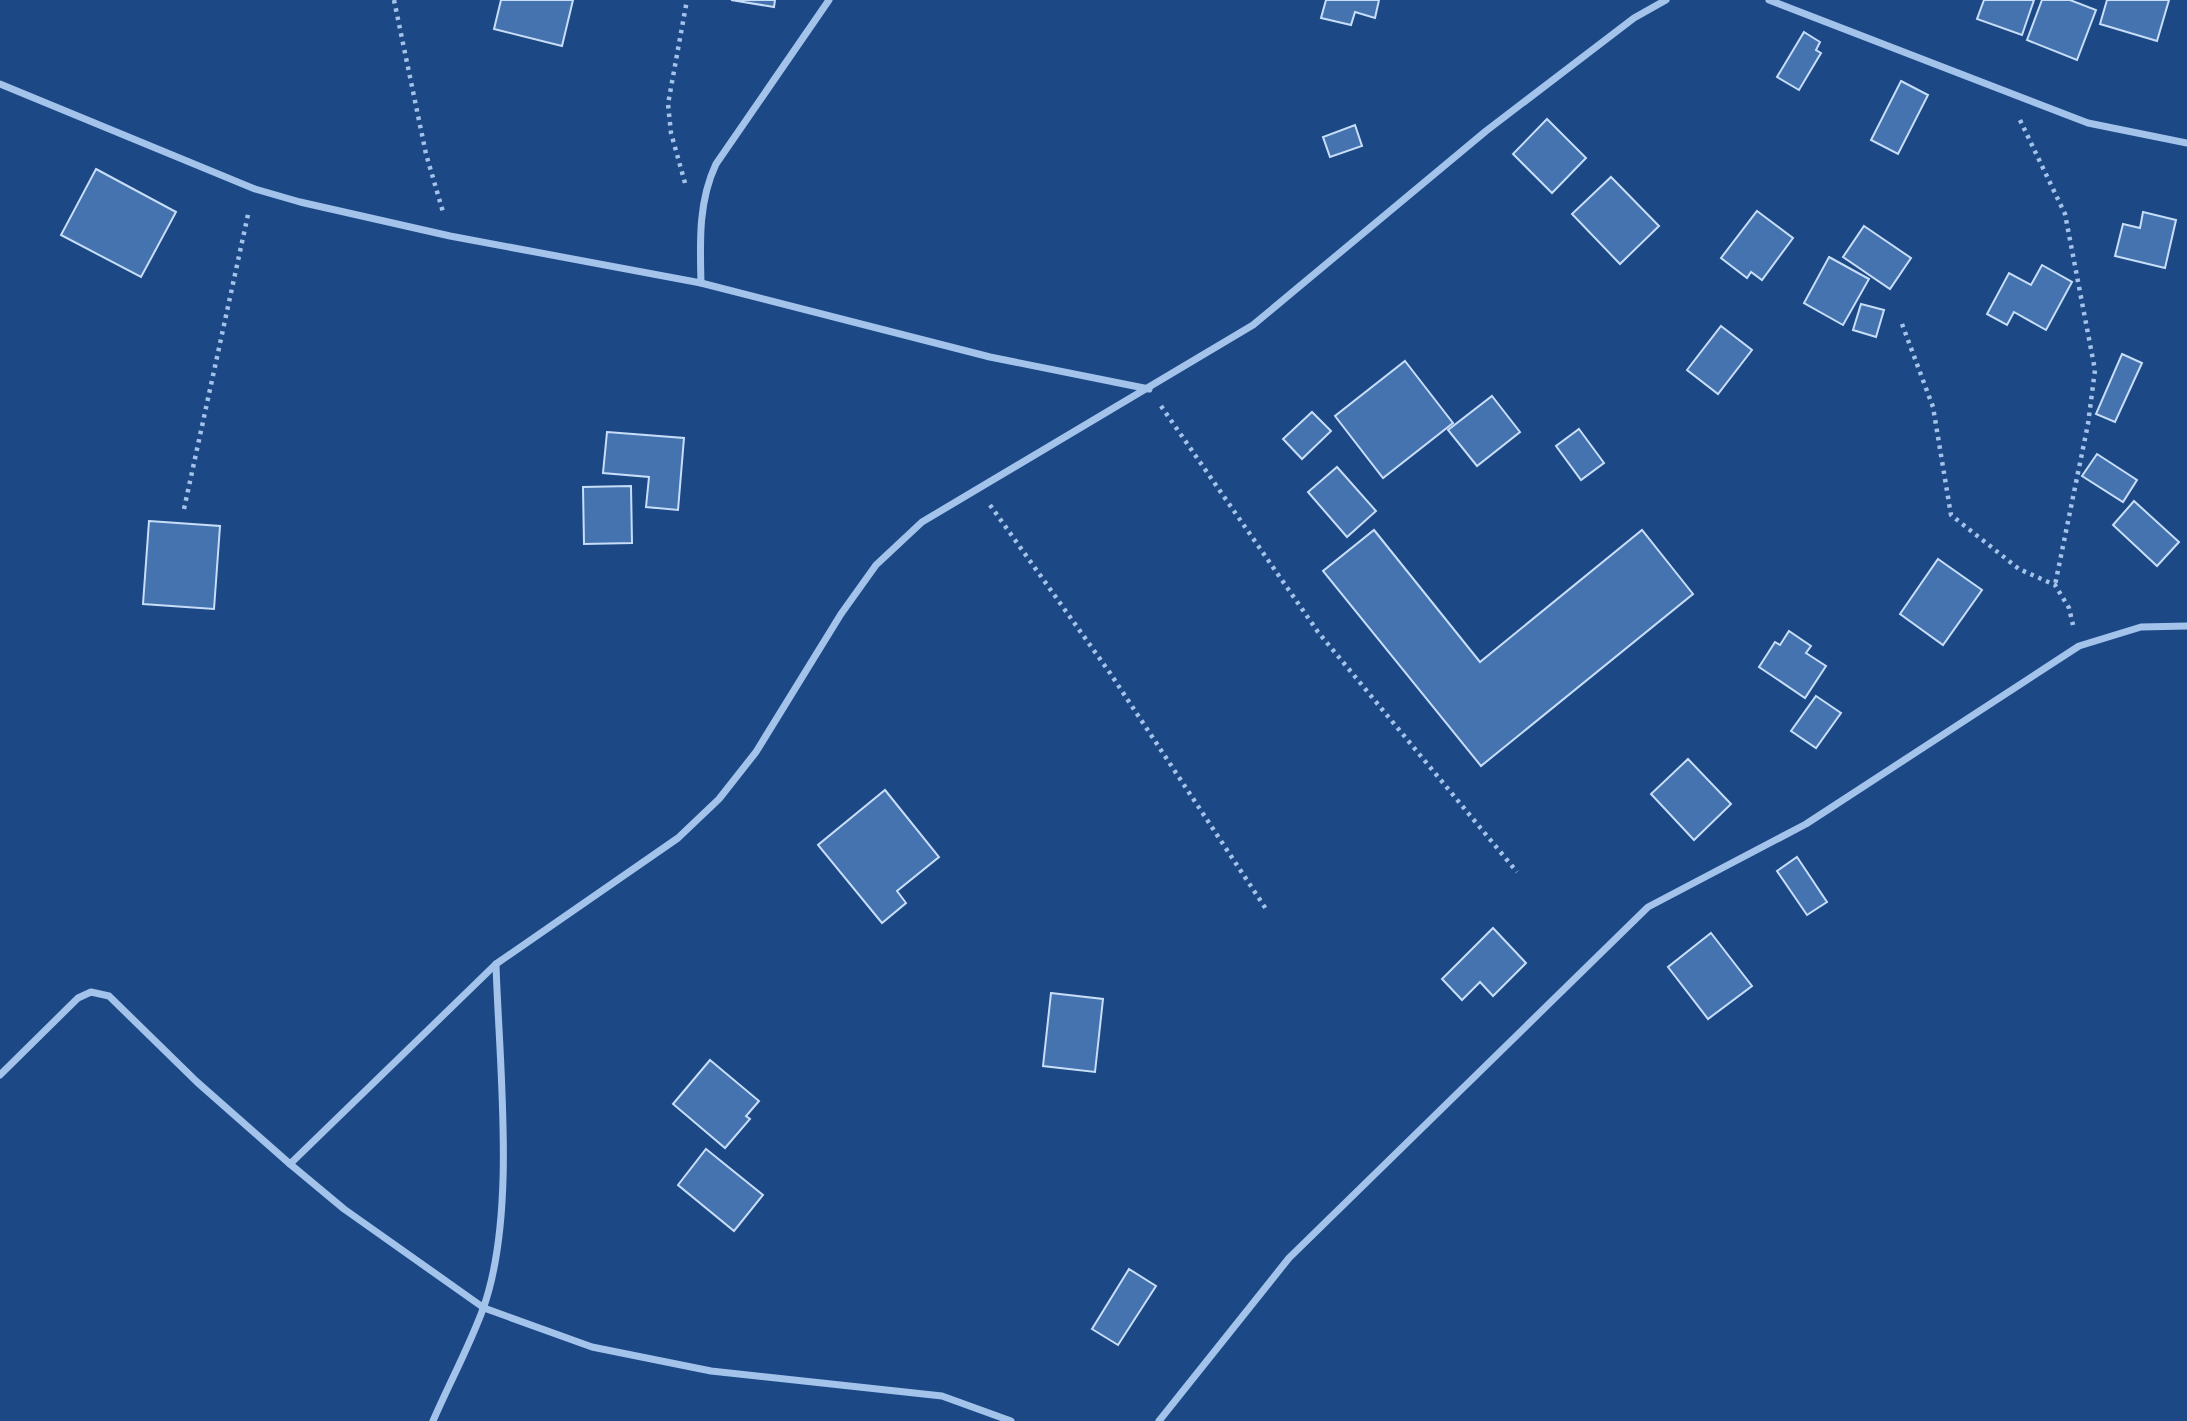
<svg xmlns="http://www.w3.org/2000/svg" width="2187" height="1421" viewBox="0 0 2187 1421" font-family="'Work Sans',sans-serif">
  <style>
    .building { fill: #4473af; stroke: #c8def8; stroke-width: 2 }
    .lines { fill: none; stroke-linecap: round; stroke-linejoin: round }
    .path { stroke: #a3c3eb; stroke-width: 4.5; stroke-dasharray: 3.5 5; stroke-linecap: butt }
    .street { stroke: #a3c3eb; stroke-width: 7 }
  </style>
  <rect width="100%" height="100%" fill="#1c4986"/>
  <!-- building -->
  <g class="building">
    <path d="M501 0H573L562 46 494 29Z"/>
    <path d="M731 0H775L774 7Z"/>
    <path d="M1326 0H1379L1375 18 1355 12 1351 25 1321 18Z"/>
    <path d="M1984 0H2034L2022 35 1977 19Z"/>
    <path d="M2042 0H2070L2096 10 2077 60 2027 40Z"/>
    <path d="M2107 0H2169L2157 41 2100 24Z"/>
    <path d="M1804 32 1820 42 1816 50 1821 53 1799 90 1777 77Z"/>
    <path d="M1901 81 1928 95 1898 154 1871 140Z"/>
    <path d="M1547 119 1586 158 1552 193 1513 154Z"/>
    <path d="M1355 125 1362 146 1330 157 1323 137Z"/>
    <path d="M96 169 176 212 141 277 61 235Z"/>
    <path d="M1611 177 1659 226 1620 264 1572 214Z"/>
    <path d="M1757 211 1793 238 1762 280 1751 272 1747 278 1721 258Z"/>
    <path d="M2143 212 2176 220 2165 268 2115 256 2123 224 2140 228Z"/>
    <path d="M1864 226 1911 258 1890 289 1843 257Z"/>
    <path d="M1829 257 1869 279 1843 325 1804 303Z"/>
    <path d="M2042 265 2072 282 2046 330 2014 312 2007 325 1987 314 2009 273 2031 285Z"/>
    <path d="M1861 304 1884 310 1876 337 1853 330Z"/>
    <path d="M1721 326 1752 350 1718 394 1687 370Z"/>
    <path d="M2122 354 2142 363 2115 422 2096 414Z"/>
    <path d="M1405 361 1453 423 1383 478 1335 416Z"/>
    <path d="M1492 396 1520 432 1477 466 1448 430Z"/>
    <path d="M1312 412 1331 431 1302 459 1283 439Z"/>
    <path d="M1579 429 1604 463 1581 480 1556 446Z"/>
    <path d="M607 432 684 438 678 510 646 507 649 477 603 473Z"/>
    <path d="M2097 454 2137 480 2123 502 2082 476Z"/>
    <path d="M1337 467 1376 511 1347 537 1308 492Z"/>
    <path d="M631 486 632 543 584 544 583 487Z"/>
    <path d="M2134 501 2179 542 2157 566 2113 525Z"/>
    <path d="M149 521 220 526 214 609 143 604Z"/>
    <path d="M1374 530 1480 662 1642 530 1693 594 1481 766 1323 571Z"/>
    <path d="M1938 559 1982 590 1943 645 1900 614Z"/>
    <path d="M1789 631 1811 646 1806 653 1826 666 1805 698 1759 667 1775 642 1780 645Z"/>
    <path d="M1816 696 1841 713 1816 748 1791 731Z"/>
    <path d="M1688 759 1731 804 1694 840 1651 794Z"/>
    <path d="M885 790 939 857 897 891 906 903 882 923 818 845Z"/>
    <path d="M1797 857 1827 902 1807 915 1777 871Z"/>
    <path d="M1493 928 1526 963 1493 996 1480 982 1462 1000 1442 979Z"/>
    <path d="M1711 933 1752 986 1708 1019 1668 967Z"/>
    <path d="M1051 993 1103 999 1095 1072 1043 1066Z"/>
    <path d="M710 1060 759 1101 746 1116 750 1119 725 1148 673 1104Z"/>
    <path d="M706 1149 763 1195 734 1231 678 1185Z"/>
    <path d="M1129 1269 1156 1286 1118 1345 1092 1329Z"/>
  </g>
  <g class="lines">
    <!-- path -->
    <g class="path">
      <path d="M394 0 426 154 443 212"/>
      <path d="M2020 120 2065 214 2095 370 2088 424 2055 585"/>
      <path d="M685 183 671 133 668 104 687 0"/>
      <path d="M1902 324 1933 407 1951 515 2019 569 2055 585 2069 608 2073 625"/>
      <path d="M1161 406 1318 632 1517 872"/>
      <path d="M990 505 1110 673 1266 909"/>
      <path d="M184 509 249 210"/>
    </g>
    <!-- street -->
    <g class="street">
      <path d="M1769 0 2088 123 2187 143"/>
      <path d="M0 84 255 189 300 202 450 236 701 283 990 357 1149 389"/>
      <path d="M701 283C700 243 698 202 716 164L829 0"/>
      <path d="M0 1075 78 998 91 992 109 996 197 1082 290 1164 344 1209 484 1308 592 1347 711 1371 942 1396 1011 1421"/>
      <path d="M290 1164 496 964 678 838 719 799 756 752 841 614 876 565 922 522 1253 325 1486 131 1634 18 1666 0"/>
      <path d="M433 1421C449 1384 469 1347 483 1309 517 1214 499 1066 496 964"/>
      <path d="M1159 1421 1289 1258 1648 907 1806 824 2079 646 2141 627 2187 626"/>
    </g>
  </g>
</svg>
